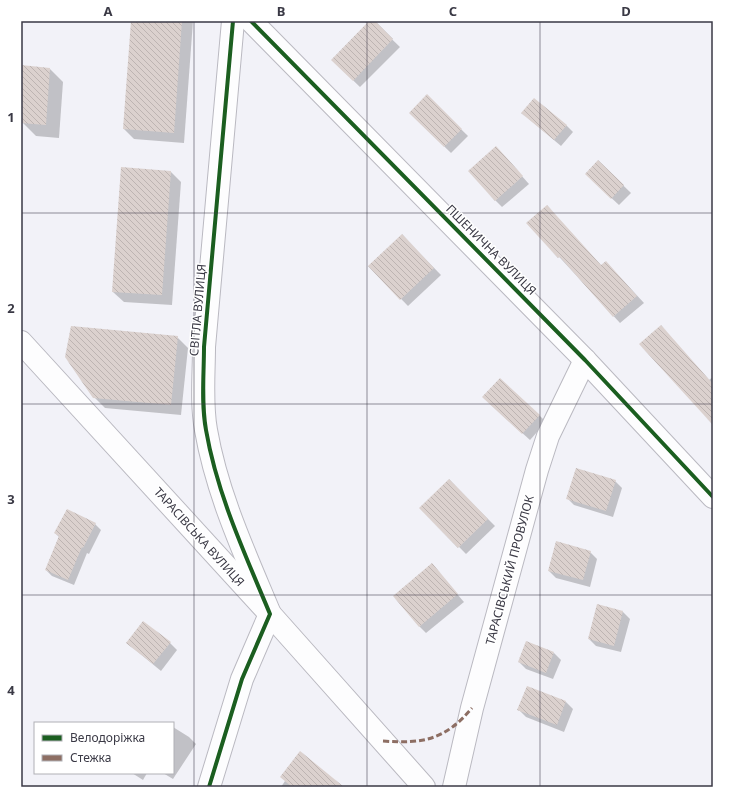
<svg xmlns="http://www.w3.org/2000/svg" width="734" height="808" viewBox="0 0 734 808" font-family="'Noto Sans',sans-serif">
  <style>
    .shadow { fill: #0003 }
    .building { fill: url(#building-back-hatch) }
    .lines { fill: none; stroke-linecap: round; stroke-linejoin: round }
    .minor-casing { stroke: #bab9c1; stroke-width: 24 }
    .minor { stroke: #fdfdfe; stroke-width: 22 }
    .quiet { stroke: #8d6e63; stroke-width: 3; stroke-dasharray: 6 3; stroke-linecap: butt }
    .cycleway-casing { stroke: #fff; stroke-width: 6 }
    .cycleway { stroke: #1b5e20; stroke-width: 4 }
    .grid { fill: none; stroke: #3a3945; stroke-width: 1; stroke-opacity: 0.55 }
    .labels { text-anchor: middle; stroke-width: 3; stroke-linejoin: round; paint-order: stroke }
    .street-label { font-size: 12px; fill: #3a3945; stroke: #fff }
    .neatline { fill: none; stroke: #3a3945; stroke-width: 1.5 }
    .grid-label { font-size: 13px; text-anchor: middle; font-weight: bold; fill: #3a3945 }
  </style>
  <defs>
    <pattern id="building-back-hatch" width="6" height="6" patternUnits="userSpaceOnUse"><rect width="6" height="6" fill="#dbd1ce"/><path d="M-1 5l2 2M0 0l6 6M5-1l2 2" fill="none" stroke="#bdb4b2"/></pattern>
  </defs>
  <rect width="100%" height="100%" fill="#f2f2f8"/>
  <!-- shadow -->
  <g class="shadow">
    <path d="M132 21H193L184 143 134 139 124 129Z"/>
    <path d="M364 21H373L400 47 360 87 332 60 367 24Z"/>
    <path d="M50 69 63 82 59 138 36 136 22 122Z"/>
    <path d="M427 96 468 136 451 153 410 113Z"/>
    <path d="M522 113 566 125 573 132 561 146Z"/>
    <path d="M503 155 529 184 502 207 495 200Z"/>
    <path d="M598 161 631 193 619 205 593 181Z"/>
    <path d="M122 168 171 172 181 182 172 305 124 302 113 292Z"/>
    <path d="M528 223 601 266 606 262 644 303 620 323Z"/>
    <path d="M402 235 441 275 408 306 369 266Z"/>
    <path d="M177 337 188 348 181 415 105 408 94 397Z"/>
    <path d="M713 377V424L709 380Z"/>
    <path d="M490 404 539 415 546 422 530 440Z"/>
    <path d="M449 480 495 526 466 554 421 508Z"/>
    <path d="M615 481 622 488 613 517 574 505 567 498Z"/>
    <path d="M95 524 101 530 89 554 87 553 74 585 52 576 46 570 59 537 55 533Z"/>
    <path d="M590 552 597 559 590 587 556 578 549 571Z"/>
    <path d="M432 565 464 602 426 633 419 626Z"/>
    <path d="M598 605 623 612 630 619 621 652 596 646 589 639Z"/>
    <path d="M127 643H170L177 650 161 671Z"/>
    <path d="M554 653 561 660 553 679 526 669 519 662Z"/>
    <path d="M527 688 566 702 573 709 564 732 526 717 519 710Z"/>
    <path d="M173 727 189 737 196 744 173 779 163 773H173Z"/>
    <path d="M132 773H147L143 780Z"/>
    <path d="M285 781 342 787H281Z"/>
  </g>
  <!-- building -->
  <g class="building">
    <path d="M131 21H182L174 133 123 129Z"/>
    <path d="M369 21H375L393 39 353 81 331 60Z"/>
    <path d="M21 65 50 68 46 125 21 123Z"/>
    <path d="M427 94 462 129 444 147 409 113Z"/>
    <path d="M534 98 567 125 554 140 521 113Z"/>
    <path d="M496 146 523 176 495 201 468 171Z"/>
    <path d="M598 160 624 185 611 199 585 174Z"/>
    <path d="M121 167 171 171 162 295 112 292Z"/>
    <path d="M547 205 601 265 606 261 637 296 613 317 560 257 558 258 526 223Z"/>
    <path d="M402 234 434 268 400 300 368 266Z"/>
    <path d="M661 325 713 384V425L639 344Z"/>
    <path d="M71 326 178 336 171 405 93 398 65 357Z"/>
    <path d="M500 378 540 415 522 434 482 397Z"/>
    <path d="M576 468 616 480 606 511 566 499Z"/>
    <path d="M449 479 488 519 458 548 419 508Z"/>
    <path d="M67 509 96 523 83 548 82 547 68 580 45 570 59 536 54 533Z"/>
    <path d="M556 541 591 551 583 580 548 571Z"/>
    <path d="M432 563 458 594 419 627 393 596Z"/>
    <path d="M597 604 623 611 614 646 588 639Z"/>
    <path d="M143 621 171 642 153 664 126 643Z"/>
    <path d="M526 641 554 652 546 673 518 662Z"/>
    <path d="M527 686 566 701 557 725 517 710Z"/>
    <path d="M300 751 344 787H292L280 777Z"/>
  </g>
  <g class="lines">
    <defs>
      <g id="minor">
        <path d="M251 21 585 360 713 497"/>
        <path d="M21 342 270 614 424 787"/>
        <path d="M209 787 242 679 270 614C245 554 217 494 206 430 201 403 204 374 204 347L233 21"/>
        <path d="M454 787 472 708 537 470 548 436 585 360"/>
      </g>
    </defs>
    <!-- minor casing -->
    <use href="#minor" class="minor-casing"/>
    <!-- minor -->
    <use href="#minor" class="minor"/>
    <!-- quiet -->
    <path class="quiet" d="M383 741C423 744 445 740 472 708"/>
    <defs>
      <g id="cycleway">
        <path d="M251 21 585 360 713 497"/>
        <path d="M209 787 242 679 270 614C245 554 217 494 206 430 201 403 204 374 204 347L233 21"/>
      </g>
    </defs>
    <!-- cycleway casing -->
    <use href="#cycleway" class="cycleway-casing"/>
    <!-- cycleway -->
    <use href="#cycleway" class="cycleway"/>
  </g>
  <!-- grid -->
  <path class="grid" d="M194 21V787M367 21V787M540 21V787M21 213H713M21 404H713M21 595H713"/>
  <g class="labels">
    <!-- street labels -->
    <g class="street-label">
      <text transform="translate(491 250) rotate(45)" y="4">ПШЕНИЧНА ВУЛИЦЯ</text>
      <text transform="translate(198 310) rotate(-85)" y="4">СВІТЛА ВУЛИЦЯ</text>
      <text transform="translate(199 537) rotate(48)" y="4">ТАРАСІВСЬКА ВУЛИЦЯ</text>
      <text transform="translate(510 570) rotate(-75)" y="4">ТАРАСІВСЬКИЙ ПРОВУЛОК</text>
    </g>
  </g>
  <!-- border -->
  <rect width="734" height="808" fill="none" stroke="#ffffff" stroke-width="44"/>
  <!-- legend -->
  <rect x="34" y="722" width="140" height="52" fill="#ffffff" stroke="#b0b0b5"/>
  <rect x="42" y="735" width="20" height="6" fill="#1b5e20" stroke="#b0b0b5"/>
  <text x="70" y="742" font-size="12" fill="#3a3945">Велодоріжка</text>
  <rect x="42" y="755" width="20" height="6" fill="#8d6e63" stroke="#b0b0b5"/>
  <text x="70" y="762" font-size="12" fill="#3a3945">Стежка</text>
  <rect x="22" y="22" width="690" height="764" class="neatline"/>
  <g class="grid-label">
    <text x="108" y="16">A</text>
    <text x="281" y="16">B</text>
    <text x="453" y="16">C</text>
    <text x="626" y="16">D</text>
    <text x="11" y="122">1</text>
    <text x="11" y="313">2</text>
    <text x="11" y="504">3</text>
    <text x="11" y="695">4</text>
  </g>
</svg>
